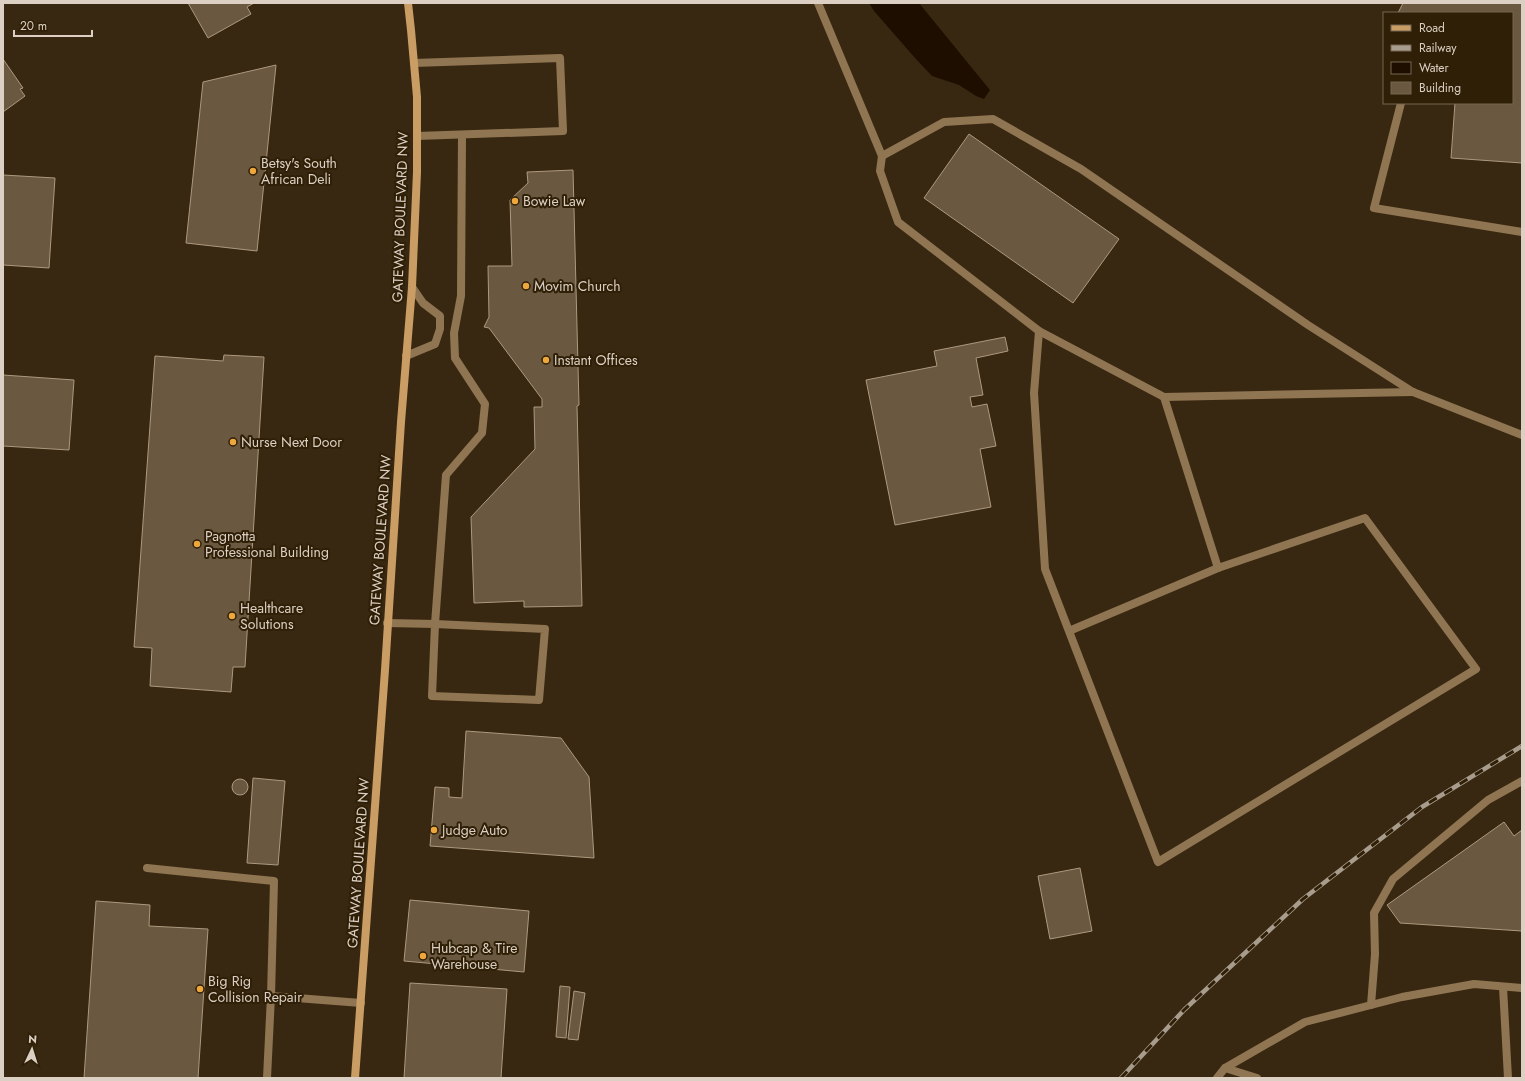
<svg xmlns="http://www.w3.org/2000/svg" width="1525" height="1081" viewBox="0 0 1525 1081" font-family="Jost,sans-serif">
  <style>
    .water { fill: #1d0e00 }
    .building { fill: #6a5840; stroke: #ad997f }
    .lines { fill: none; stroke-linecap: round; stroke-linejoin: round }
    .lane { stroke: #907552; stroke-width: 8 }
    .street { stroke: #907552; stroke-width: 8 }
    .secondary { stroke: #c99d64; stroke-width: 8 }
    .rail-casing { stroke: #a89c8c; stroke-width: 4.5 }
    .rail { stroke: #2f1f07; stroke-width: 3; stroke-dasharray: 9; stroke-linecap: butt }
    .poi-dot { fill: #eea73d; stroke: #2f1f07; stroke-width: 1.5 }
    .labels { text-anchor: middle; stroke-width: 4; stroke-linejoin: round; paint-order: stroke }
    .poi-label { font-size: 14px; fill: #dbd0c3; stroke: #2f1f07; text-anchor: start }
    .street-label { font-size: 14px; fill: #dbd0c3; stroke: #2f1f07 }
  </style>
  <rect width="100%" height="100%" fill="#392811"/>
  <!-- water -->
  <path class="water" d="M869 3H919L990 90 984 99 976 96 959 85 932 76 915 58 874 11Z"/>
  <!-- building -->
  <g class="building">
    <path d="M188 3H254L247 7 251 14 208 38Z"/>
    <path d="M1403 3H1522V163L1451 158 1455 103H1512V13H1398Z"/>
    <path d="M3 59 23 88 20 89 25 96 3 112Z"/>
    <path d="M276 65 257 251 186 243 203 82Z"/>
    <path d="M969 134 1119 239 1073 303 924 198Z"/>
    <path d="M573 170 579 405 577 406 582 606 524 607V601L474 603 471 517 535 449 534 407H542V399L489 328 484 327 489 317 488 266H512L510 200 528 183 527 172Z"/>
    <path d="M3 175 55 178 49 268 3 265Z"/>
    <path d="M1005 337 1008 351 976 358 983 395 970 397 972 407 987 404 996 446 980 449 991 507 895 525 866 380 937 366 934 351Z"/>
    <path d="M224 355 264 357 245 667H233L231 692 150 686 152 648 134 647 155 356 223 361Z"/>
    <path d="M3 375 74 380 69 450 3 446Z"/>
    <path d="M466 731 561 738 589 777 594 858 430 846 435 787 449 788V797L462 798Z"/>
    <path d="M253 778 285 781 278 865 247 863Z"/>
    <circle cx="240" cy="787" r="8"/>
    <path d="M1504 822 1514 836 1522 830V931L1400 923 1387 905Z"/>
    <path d="M1080 868 1092 931 1050 939 1038 876Z"/>
    <path d="M410 900 529 911 524 972 404 961Z"/>
    <path d="M96 901 150 905 149 926 208 929 198 1078H84Z"/>
    <path d="M410 983 507 989 501 1078H404Z"/>
    <path d="M560 986 570 987 566 1038 556 1037Z"/>
    <path d="M574 991 585 993 578 1040 568 1039Z"/>
  </g>
  <g class="lines">
    <!-- lane -->
    <g class="lane">
      <path d="M818 3 882 156"/>
      <path d="M414 63 560 58 563 131 417 136"/>
      <path d="M1401 103 1374 208 1522 232"/>
      <path d="M1039 331 1164 397 1218 568"/>
      <path d="M406 356 435 344 440 329V316L423 303 412 287"/>
      <path d="M1164 397 1413 392"/>
      <path d="M387 623 435 624 545 629 539 700 432 696 435 624 446 475 482 433 485 404 455 358 454 333 461 296 462 135"/>
      <path d="M1069 631 1218 568 1365 518 1476 669 1158 862 1045 569 1034 393 1039 331 898 222 880 171 882 156 944 122 993 119 1081 169 1308 325 1413 392 1522 435"/>
      <path d="M147 868 274 881 271 996"/>
      <path d="M1503 987 1508 1078"/>
      <path d="M1225 1068 1257 1078"/>
      <path d="M267 1078 271 996 361 1003"/>
      <path d="M1217 1078 1225 1068 1305 1022 1371 1005 1375 954 1374 913 1393 879 1488 800 1522 781"/>
    </g>
    <!-- street -->
    <path class="street" d="M1371 1005 1402 997 1474 984 1522 988"/>
    <!-- secondary -->
    <path class="secondary" d="M355 1078 385 670 401 422 412 287 417 172V97L411 30 408 3"/>
    <defs>
      <path id="rail" d="M1121 1078 1184 1010 1303 899 1422 807 1522 746"/>
    </defs>
    <!-- rail casing -->
    <use href="#rail" class="rail-casing"/>
    <!-- rail -->
    <use href="#rail" class="rail"/>
  </g>
  <!-- markers -->
  <g class="poi-dot">
    <circle cx="253" cy="171" r="4"/>
    <circle cx="515" cy="201" r="4"/>
    <circle cx="526" cy="286" r="4"/>
    <circle cx="546" cy="360" r="4"/>
    <circle cx="233" cy="442" r="4"/>
    <circle cx="197" cy="544" r="4"/>
    <circle cx="232" cy="616" r="4"/>
    <circle cx="434" cy="830" r="4"/>
    <circle cx="423" cy="956" r="4"/>
    <circle cx="200" cy="989" r="4"/>
  </g>
  <g class="labels">
    <!-- poi labels -->
    <g class="poi-label">
      <text x="261" y="168">Betsy's South<tspan x="261" dy="16">African Deli</tspan></text>
      <text x="523" y="206">Bowie Law</text>
      <text x="534" y="291">Movim Church</text>
      <text x="554" y="365">Instant Offices</text>
      <text x="241" y="447">Nurse Next Door</text>
      <text x="205" y="541">Pagnotta<tspan x="205" dy="16">Professional Building</tspan></text>
      <text x="240" y="613">Healthcare<tspan x="240" dy="16">Solutions</tspan></text>
      <text x="442" y="835">Judge Auto</text>
      <text x="431" y="953">Hubcap &amp; Tire<tspan x="431" dy="16">Warehouse</tspan></text>
      <text x="208" y="986">Big Rig<tspan x="208" dy="16">Collision Repair</tspan></text>
    </g>
    <!-- street labels -->
    <g class="street-label">
      <text transform="translate(400 217) rotate(-88)" y="5">GATEWAY BOULEVARD NW</text>
      <text transform="translate(380 540) rotate(-86)" y="5">GATEWAY BOULEVARD NW</text>
      <text transform="translate(358 863) rotate(-86)" y="5">GATEWAY BOULEVARD NW</text>
    </g>
  </g>
  <!-- border -->
  <rect width="1525" height="1081" fill="none" stroke="#dbd0c3" stroke-width="8"/>
  <!-- legend -->
  <rect x="1383" y="12" width="130" height="92" fill="#2f1f07" stroke="#746652"/>
  <rect x="1391" y="25" width="20" height="6" fill="#c99d64" stroke="#746652"/>
  <text x="1419" y="32" font-size="12" fill="#dbd0c3">Road</text>
  <rect x="1391" y="45" width="20" height="6" fill="#a89c8c" stroke="#746652"/>
  <text x="1419" y="52" font-size="12" fill="#dbd0c3">Railway</text>
  <rect x="1391" y="62" width="20" height="12" fill="#1d0e00" stroke="#746652"/>
  <text x="1419" y="72" font-size="12" fill="#dbd0c3">Water</text>
  <rect x="1391" y="82" width="20" height="12" fill="#6a5840" stroke="#746652"/>
  <text x="1419" y="92" font-size="12" fill="#dbd0c3">Building</text>
  <!-- north arrow -->
  <g transform="translate(32 1049) rotate(4)" stroke="#2f1f07" stroke-width="3" paint-order="stroke">
  <path d="M0-3L7 15L0 10L-7 15Z" fill="#dbd0c3"/>
  <text y="-6" font-size="11" font-weight="bold" text-anchor="middle" fill="#dbd0c3">N</text>
  </g>
  <!-- scale -->
  <path d="M14 30v6h78v-6" fill="none" stroke="#dbd0c3" stroke-width="2"/>
  <text x="20" y="30" font-size="12" fill="#dbd0c3" stroke="#2f1f07" stroke-width="3" paint-order="stroke">20 m</text>
</svg>
